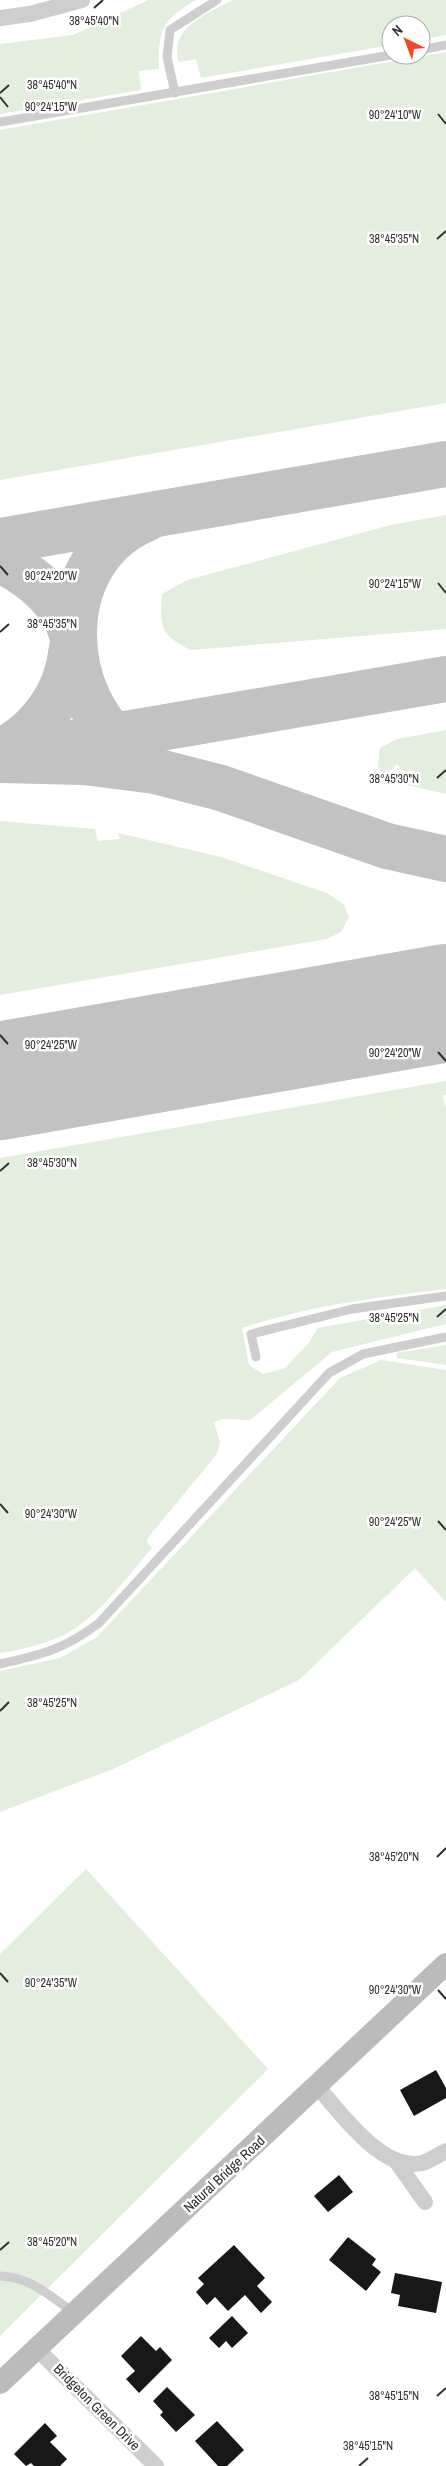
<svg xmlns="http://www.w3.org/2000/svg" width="446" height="2466" viewBox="0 0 446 2466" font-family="'Archivo Narrow',sans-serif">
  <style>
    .green { fill: #e3eede }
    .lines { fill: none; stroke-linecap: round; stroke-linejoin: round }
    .taxiway { stroke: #c2c2c2; stroke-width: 46 }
    .runway { stroke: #c2c2c2; stroke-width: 118 }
    .building { fill: #181818 }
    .service { stroke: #cecece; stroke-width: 9 }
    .minor { stroke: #cecece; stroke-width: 16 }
    .secondary { stroke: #bbb; stroke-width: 22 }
    .ticks { fill: none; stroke: #313131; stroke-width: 2 }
    .labels { text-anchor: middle; stroke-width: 5; stroke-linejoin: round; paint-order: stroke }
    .street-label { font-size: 14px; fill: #313131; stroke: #fff }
    .ticks-label { font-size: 12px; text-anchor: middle; fill: #313131; stroke: #fff; stroke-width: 5; stroke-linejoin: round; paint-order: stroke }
  </style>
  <rect width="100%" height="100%" fill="#fff"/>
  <!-- green -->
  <g class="green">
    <path d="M148 0H196C162 19 158 31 159 69L139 71 141 90 0 114V44L73 35Z"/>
    <path d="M233 0H446V35L421 40V25H391V45L201 78 196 59 179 62C167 29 209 12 233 0Z"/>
    <path d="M446 52V403L0 480V130Z"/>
    <path d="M446 515V629L191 650C161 636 159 627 162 594L187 580 391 525Z"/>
    <path d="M446 730V794L394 782 404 772 397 764 383 778 378 765 380 748 397 739Z"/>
    <path d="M0 821 95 829 98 841 120 839 118 833 221 857 327 893 343 904 349 917 341 932 327 939 0 995Z"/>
    <path d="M446 1081V1095H443L446 1109V1289C378 1297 307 1306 242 1328L249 1365 263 1374 285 1368 308 1344 318 1328 446 1305V1324L332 1352 250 1420 224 1419 214 1422 220 1442 217 1454 151 1534 146 1541 152 1548C130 1573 98 1617 69 1632 48 1644 24 1649 0 1653V1158Z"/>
    <path d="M446 1345V1365L397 1358 396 1353Z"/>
    <path d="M381 1360 446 1370V1602L415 1568 299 1680 113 1769 0 1812V1671L60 1658 97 1637 340 1378Z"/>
    <path d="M86 1869 268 2069 0 2336V1954Z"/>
  </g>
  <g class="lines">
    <!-- taxiway -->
    <g class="taxiway">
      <path d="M0 541 446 464"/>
      <path d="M0 560C30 574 64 601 72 635 74 641 72 648 71 654 66 696 38 733 0 752"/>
      <path d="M62 745 446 679"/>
      <path d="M134 753C54 701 50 558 146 519"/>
      <path d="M0 760 84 762 155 771 221 788 387 846 446 859"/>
    </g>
    <!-- runway -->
    <path class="runway" d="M0 1081 446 1003"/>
  </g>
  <!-- building -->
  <g class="building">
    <path d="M436 2070 446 2088V2098L414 2116 400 2090Z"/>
    <path d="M339 2175 353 2192 328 2212 314 2196Z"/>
    <path d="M348 2237 376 2259 372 2265 381 2272 366 2291 329 2260Z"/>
    <path d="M234 2245 265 2278 257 2286 272 2302 261 2313 245 2295 228 2311 215 2297 207 2305 196 2292 204 2284 198 2278Z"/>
    <path d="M395 2273 442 2282 436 2313 398 2306 400 2295 391 2293Z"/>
    <path d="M232 2316 248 2333 232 2348 226 2341 219 2348 209 2338Z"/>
    <path d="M141 2336 156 2351 160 2347 172 2360 139 2393 126 2379 135 2371 121 2356Z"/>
    <path d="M167 2387 195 2415 176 2432 160 2415 163 2412 153 2401Z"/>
    <path d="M217 2421 244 2450 227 2466H218L195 2441Z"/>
    <path d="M45 2423 57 2436 50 2442 67 2459 60 2466H34L31 2463 26 2466 14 2454Z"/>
  </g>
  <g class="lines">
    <!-- service -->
    <g class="service">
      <path d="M421 50 446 45"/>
      <path d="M175 93 167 57 170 30 217 0"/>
      <path d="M0 122 391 55"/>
      <path d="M256 1357 251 1334 352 1309 446 1296"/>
      <path d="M0 1664C41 1655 65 1649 99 1623L329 1373 363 1354 446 1337"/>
      <path d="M0 2276C31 2277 50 2296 74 2313"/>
    </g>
    <!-- minor -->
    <g class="minor">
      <path d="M0 18 30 14 82 0"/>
      <path d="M317 2086C340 2112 382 2172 422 2163 430 2161 439 2154 446 2151"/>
      <path d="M396 2161 425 2202"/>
      <path d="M37 2349 156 2466"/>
    </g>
    <!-- secondary -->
    <path class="secondary" d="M0 2383 446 1964"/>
  </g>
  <!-- ticks -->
  <path class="ticks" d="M94 8 103 0M0 93 9 85M0 97 8 107M438 114 446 124M437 239 446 231M0 566 8 575M438 583 446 593M0 632 9 624M437 778 446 770M0 1035 8 1044M438 1052 446 1061M0 1171 9 1163M437 1317 446 1309M0 1504 8 1513M438 1521 446 1530M0 1711 9 1702M437 1857 446 1848M0 1973 8 1982M438 1990 446 1999M0 2250 9 2242M437 2396 446 2388M359 2466 368 2458"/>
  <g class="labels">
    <!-- street labels -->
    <g class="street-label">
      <text transform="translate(224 2174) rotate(-43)" y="5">Natural Bridge Road</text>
      <text transform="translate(97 2407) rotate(45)" y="5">Bridgeton Green Drive</text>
    </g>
  </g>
  <g class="ticks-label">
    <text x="94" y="25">38°45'40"N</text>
    <text x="52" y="89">38°45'40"N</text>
    <text x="51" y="111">90°24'15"W</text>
    <text x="395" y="119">90°24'10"W</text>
    <text x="394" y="243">38°45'35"N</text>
    <text x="51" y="580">90°24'20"W</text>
    <text x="395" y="588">90°24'15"W</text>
    <text x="52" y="628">38°45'35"N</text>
    <text x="394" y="783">38°45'30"N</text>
    <text x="51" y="1049">90°24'25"W</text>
    <text x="395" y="1057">90°24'20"W</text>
    <text x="52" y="1167">38°45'30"N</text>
    <text x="394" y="1322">38°45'25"N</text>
    <text x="51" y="1518">90°24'30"W</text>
    <text x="395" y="1526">90°24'25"W</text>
    <text x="52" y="1707">38°45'25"N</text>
    <text x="394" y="1861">38°45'20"N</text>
    <text x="51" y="1987">90°24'35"W</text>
    <text x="395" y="1994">90°24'30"W</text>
    <text x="52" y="2246">38°45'20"N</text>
    <text x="394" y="2400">38°45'15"N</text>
    <text x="368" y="2450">38°45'15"N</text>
  </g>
  <!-- north arrow -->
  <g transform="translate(406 40) rotate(318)"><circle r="24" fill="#ffffff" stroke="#adadad"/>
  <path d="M0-4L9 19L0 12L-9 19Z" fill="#f34827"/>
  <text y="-8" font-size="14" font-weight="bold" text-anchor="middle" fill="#313131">N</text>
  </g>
</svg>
